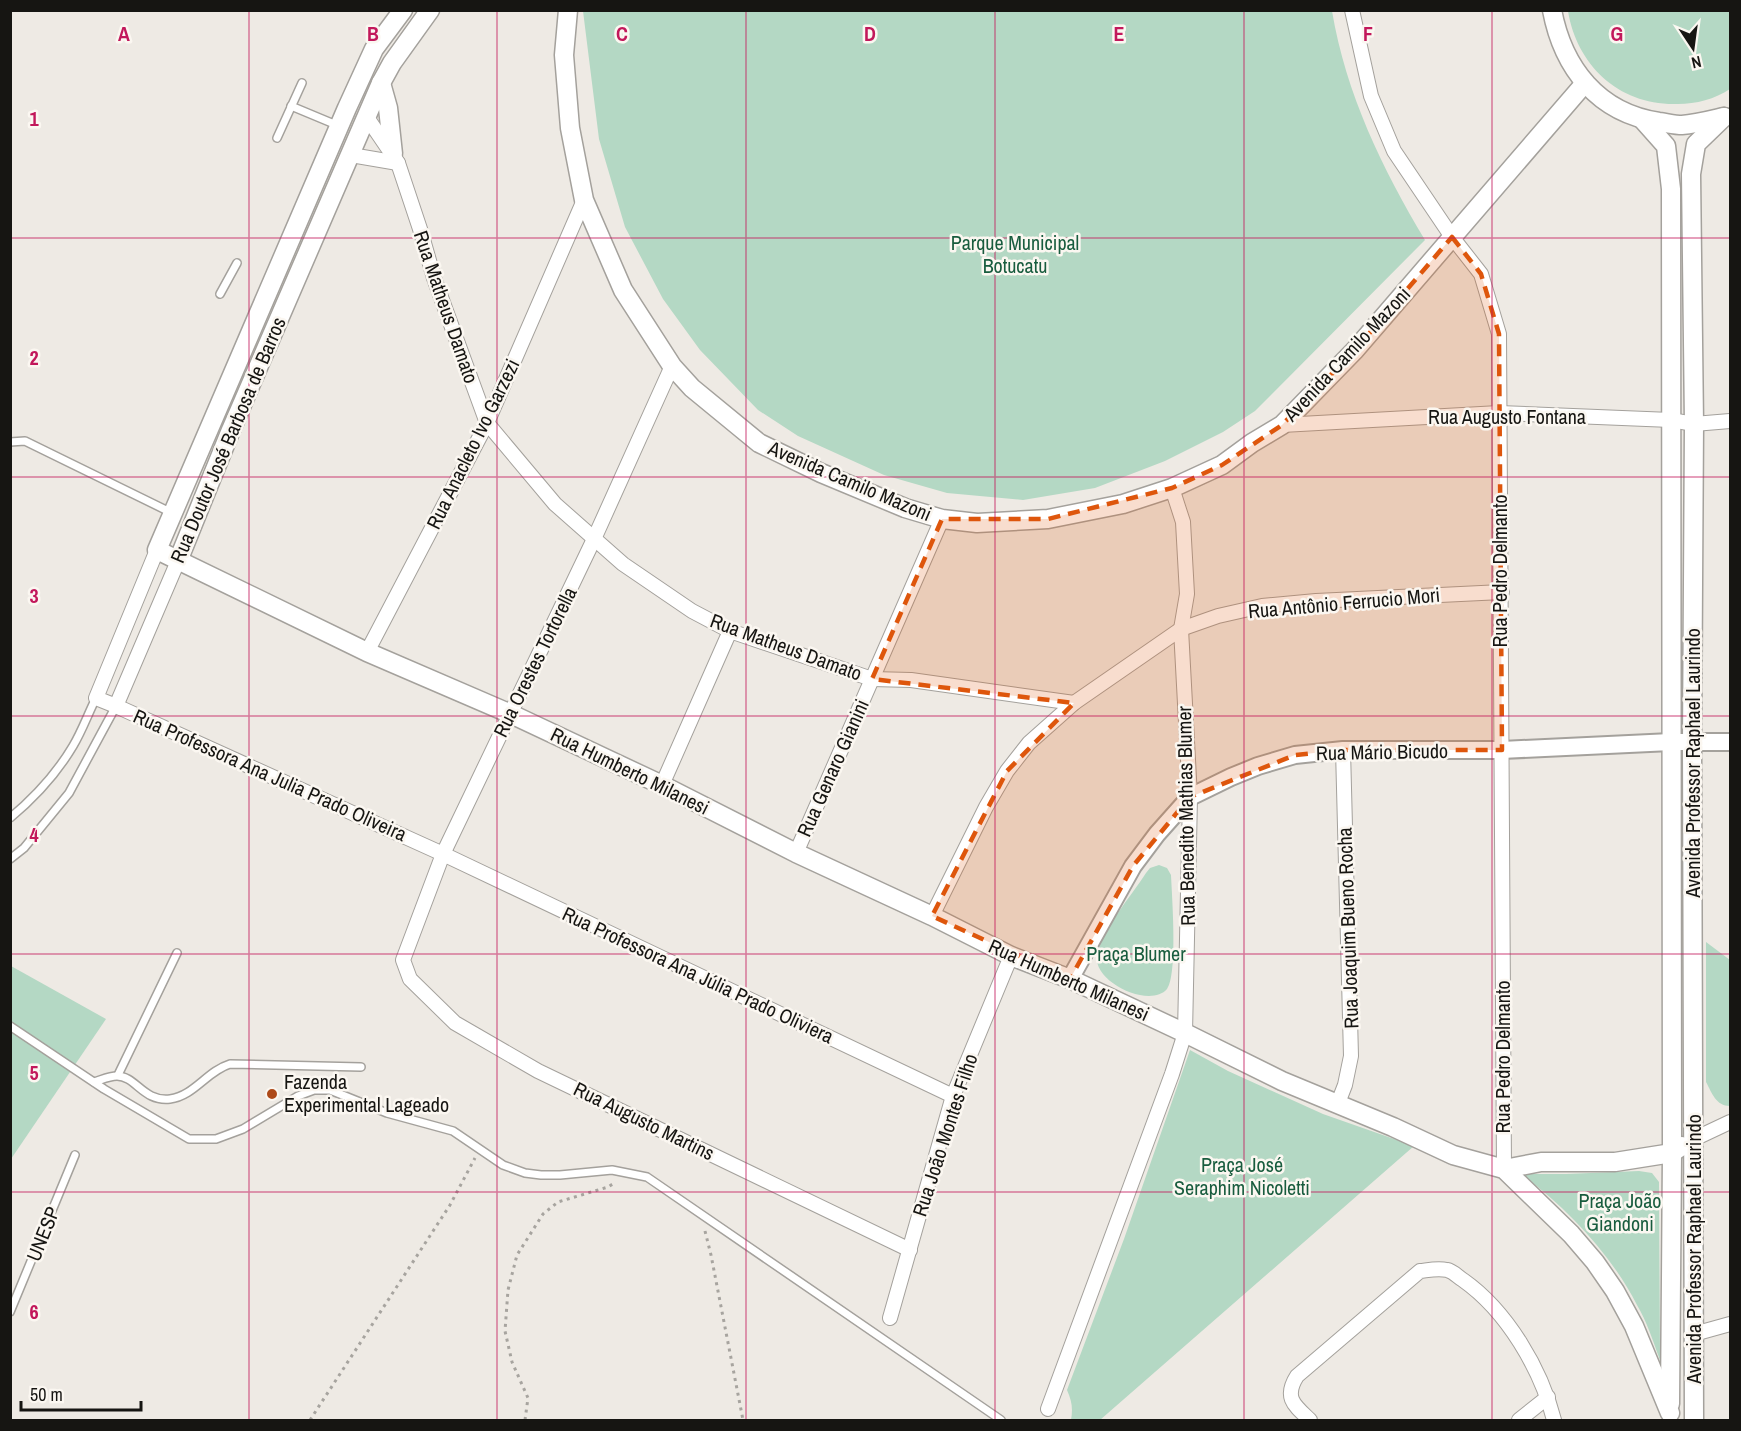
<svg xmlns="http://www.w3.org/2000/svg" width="1741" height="1431" viewBox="0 0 1741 1431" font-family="'Archivo Narrow',sans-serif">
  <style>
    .park { fill: #b4d8c4 }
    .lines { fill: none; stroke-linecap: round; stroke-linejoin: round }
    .service-casing { stroke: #a4a19c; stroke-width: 10 }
    .minor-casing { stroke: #a4a19c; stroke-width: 16 }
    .tertiary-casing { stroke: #a4a19c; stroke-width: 20 }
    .secondary-casing { stroke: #a4a19c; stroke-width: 21 }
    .path { stroke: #a7a49f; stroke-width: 3; stroke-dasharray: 3 4.5; stroke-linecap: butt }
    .service { stroke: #fff; stroke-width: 7 }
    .minor { stroke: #fff; stroke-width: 14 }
    .tertiary { stroke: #fff; stroke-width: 16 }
    .secondary { stroke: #fff; stroke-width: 18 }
    .marked { fill: #de560c; fill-opacity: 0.2; stroke: #de560c; stroke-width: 4.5; stroke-dasharray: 12 8; stroke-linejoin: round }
    .grid { fill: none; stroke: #c2185b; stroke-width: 1.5; stroke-opacity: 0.55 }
    .poi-dot { fill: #ad4918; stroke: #fbf7f1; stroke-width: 2 }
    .labels { text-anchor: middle; stroke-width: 5; stroke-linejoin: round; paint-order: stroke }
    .park-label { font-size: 20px; fill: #185c3e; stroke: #fbf7f1 }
    .street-label { font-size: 20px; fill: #161512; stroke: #fbf7f1 }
    .poi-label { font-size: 20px; fill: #161512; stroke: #fbf7f1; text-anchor: start }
    .grid-label { font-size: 20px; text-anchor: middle; font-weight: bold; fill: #c2185b; stroke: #fbf7f1; stroke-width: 5; stroke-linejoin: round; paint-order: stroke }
  </style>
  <rect width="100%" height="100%" fill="#eeeae4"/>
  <!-- park -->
  <g class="park">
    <path d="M583 11H1332C1346 94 1382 168 1425 240L1255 411 1223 432 1165 461 1095 488 1023 500 947 493 884 475 798 436 758 410 700 350 663 299 625 227 599 139Z"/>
    <path d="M1568 11H1730V89C1715 99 1696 104 1678 104 1620 106 1577 66 1568 11Z"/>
    <path d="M1159 865 1167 868 1171 875C1172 896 1178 975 1167 989 1150 1009 1093 982 1097 956 1100 932 1132 895 1146 873L1150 868Z"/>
    <path d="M1706 942 1730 960V1106C1716 1106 1712 1093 1706 1082Z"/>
    <path d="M11 966 106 1019 11 1159Z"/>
    <path d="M1190 1050 1228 1071 1323 1114 1414 1146 1100 1420H1071C1073 1409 1072 1401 1067 1390L1124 1239Z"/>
    <path d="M1639 1171 1652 1173 1659 1182 1660 1360C1653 1341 1647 1322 1637 1305 1611 1254 1567 1208 1521 1174H1566Z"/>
  </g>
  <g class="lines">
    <defs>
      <g id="service">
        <path d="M291 106 339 126"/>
        <path d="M277 138 302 83"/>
        <path d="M220 294 237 263"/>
        <path d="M10 442 25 441 172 513"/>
        <path d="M10 818C34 798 57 773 73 746 82 731 88 714 96 698"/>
        <path d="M10 859 24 848 69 793 116 706"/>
        <path d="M10 1026 104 1089 189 1139H216L243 1129 298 1096 314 1090H330L387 1113 453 1131 503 1165 525 1173 541 1175H560L612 1170 647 1177 1001 1420"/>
        <path d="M118 1075 177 953"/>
        <path d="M94 1082C101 1080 109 1076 117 1076 136 1076 143 1102 170 1099 194 1096 207 1071 230 1064L361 1067"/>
        <path d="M10 1312 75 1155"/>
      </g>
      <g id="minor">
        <path d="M1352 10 1371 96 1394 151 1452 237 1481 274 1499 334 1504 1169"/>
        <path d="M366 116 398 163 420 229 434 278 487 423 555 504 623 564 692 611 730 631 872 679 911 680 1074 703"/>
        <path d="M351 155 398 163"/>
        <path d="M672 366 594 539 443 854 403 960 410 979 455 1023 538 1071 910 1250"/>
        <path d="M1282 425 1499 413 1671 420 1694 424 1730 421"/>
        <path d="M157 550 96 698 116 706 443 854 953 1096"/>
        <path d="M367 652 487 423 584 200"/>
        <path d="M116 706 178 561"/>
        <path d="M662 785 730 631"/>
        <path d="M796 853 942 519"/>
        <path d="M932 916 986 807 1007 771 1029 743 1074 703 1181 629 1218 616 1262 606 1316 601 1502 592"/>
        <path d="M1338 1103 1345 1085 1351 1056 1343 750"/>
        <path d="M1694 1139 1730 1122"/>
        <path d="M890 1318 953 1096 1011 956"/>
        <path d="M1694 1334 1730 1324"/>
        <path d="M1048 1409 1172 1074 1185 1033 1190 797 1181 629 1187 594 1183 522 1172 488"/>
        <path d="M1310 1420C1295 1406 1283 1398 1297 1376L1420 1271C1429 1270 1438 1268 1447 1270 1453 1271 1458 1277 1463 1280 1507 1311 1541 1369 1554 1420"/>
        <path d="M1519 1420 1548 1397"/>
      </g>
      <path id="tertiary" d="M1070 979 1133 866 1157 834 1190 797 1231 777 1258 766 1295 755 1343 750H1502L1671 742H1730"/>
      <g id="secondary">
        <path d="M403 10 374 49 347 108 157 550 367 652 511 714 662 785 796 853 932 916 1011 956 1070 979 1185 1033 1282 1081 1393 1127 1453 1155 1504 1169 1571 1234 1595 1262 1615 1291 1634 1326 1670 1413"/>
        <path d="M568 10 564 55 570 128 584 200 623 290 672 366 692 388 759 443 821 473 905 508 942 519 977 523 1048 519 1123 504 1172 488 1222 465 1252 443 1282 425 1355 350 1585 83"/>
        <path d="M1552 10C1563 68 1598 113 1659 122 1667 123 1675 125 1682 125 1696 124 1711 120 1724 117"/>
        <path d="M381 83 388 108 393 154"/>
        <path d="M1642 119 1666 146 1671 189 1672 1153 1670 1404"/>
        <path d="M178 561 231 430 381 83 392 63 430 10"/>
        <path d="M1504 1169 1541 1162H1615L1672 1153 1682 1146"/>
        <path d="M1694 1420 1692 742 1694 424 1691 174 1696 144 1724 117"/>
      </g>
    </defs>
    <!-- service casing -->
    <use href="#service" class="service-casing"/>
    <!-- minor casing -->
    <use href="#minor" class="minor-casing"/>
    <!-- tertiary casing -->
    <use href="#tertiary" class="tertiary-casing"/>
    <!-- secondary casing -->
    <use href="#secondary" class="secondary-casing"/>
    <!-- path -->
    <g class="path">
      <path d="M705 1231 711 1255 743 1420"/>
      <path d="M310 1420 450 1205 475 1158"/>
      <path d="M525 1420 528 1398 512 1362 505 1331 508 1290 517 1255 543 1214 558 1202 608 1187 616 1182"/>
    </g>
    <!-- service -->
    <use href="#service" class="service"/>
    <!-- minor -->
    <use href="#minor" class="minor"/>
    <!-- tertiary -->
    <use href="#tertiary" class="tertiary"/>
    <!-- secondary -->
    <use href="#secondary" class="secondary"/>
  </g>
  <!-- marked area -->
  <path class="marked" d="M1452 237 1481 274 1499 334 1502 750H1343L1295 755 1190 797 1133 866 1070 979 932 916 1007 771 1074 703 872 679 942 519H1048L1172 488 1222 465 1282 425 1355 350Z"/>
  <!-- grid -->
  <path class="grid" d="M249 10V1420M497 10V1420M746 10V1420M995 10V1420M1244 10V1420M1492 10V1420M10 238H1730M10 477H1730M10 716H1730M10 954H1730M10 1192H1730"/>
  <!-- markers -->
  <circle class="poi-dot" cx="272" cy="1094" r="6"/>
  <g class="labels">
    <!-- park labels -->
    <g class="park-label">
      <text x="1015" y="250">Parque Municipal<tspan x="1015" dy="23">Botucatu</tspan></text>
      <text x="1136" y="961">Praça Blumer</text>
      <text x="1242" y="1172">Praça José<tspan x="1242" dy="23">Seraphim Nicoletti</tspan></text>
      <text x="1620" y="1208">Praça João<tspan x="1620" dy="23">Giandoni</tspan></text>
    </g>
    <!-- street labels -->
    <g class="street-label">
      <text transform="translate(446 307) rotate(71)" y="7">Rua Matheus Damato</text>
      <text transform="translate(1347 354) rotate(-47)" y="7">Avenida Camilo Mazoni</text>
      <text x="1507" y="424">Rua Augusto Fontana</text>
      <text transform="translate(228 440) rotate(-67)" y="7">Rua Doutor José Barbosa de Barros</text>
      <text transform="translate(473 444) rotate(-64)" y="7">Rua Anacleto Ivo Garzezi</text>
      <text transform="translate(850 481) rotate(23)" y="7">Avenida Camilo Mazoni</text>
      <text transform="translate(1500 571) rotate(-90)" y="7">Rua Pedro Delmanto</text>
      <text transform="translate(1344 603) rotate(-5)" y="7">Rua Antônio Ferrucio Mori</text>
      <text transform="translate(786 647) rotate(20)" y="7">Rua Matheus Damato</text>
      <text transform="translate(535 662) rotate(-64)" y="7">Rua Orestes Tortorella</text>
      <text transform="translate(1382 752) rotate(-1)" y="7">Rua Mário Bicudo</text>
      <text transform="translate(1693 763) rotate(-90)" y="7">Avenida Professor Raphael Laurindo</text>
      <text transform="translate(833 768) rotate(-66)" y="7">Rua Genaro Gianini</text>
      <text transform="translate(630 771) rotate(26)" y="7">Rua Humberto Milanesi</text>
      <text transform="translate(270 775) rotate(24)" y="7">Rua Professora Ana Julia Prado Oliveira</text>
      <text transform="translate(1186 816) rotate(-91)" y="7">Rua Benedito Mathias Blumer</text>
      <text transform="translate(1348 928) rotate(-92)" y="7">Rua Joaquim Bueno Rocha</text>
      <text transform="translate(698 975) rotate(25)" y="7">Rua Professora Ana Júlia Prado Oliviera</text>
      <text transform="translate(1069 980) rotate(24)" y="7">Rua Humberto Milanesi</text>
      <text transform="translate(1503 1057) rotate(-90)" y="7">Rua Pedro Delmanto</text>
      <text transform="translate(644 1121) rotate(26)" y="7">Rua Augusto Martins</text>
      <text transform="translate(945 1135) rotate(-72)" y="7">Rua João Montes Filho</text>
      <text transform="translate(43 1234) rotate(-68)" y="7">UNESP</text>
      <text transform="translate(1694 1249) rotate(-90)" y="7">Avenida Professor Raphael Laurindo</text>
    </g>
    <!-- poi labels -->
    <g class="poi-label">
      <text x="284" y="1089">Fazenda<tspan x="284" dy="23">Experimental Lageado</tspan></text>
    </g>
  </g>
  <g class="grid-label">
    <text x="124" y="41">A</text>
    <text x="373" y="41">B</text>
    <text x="622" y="41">C</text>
    <text x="870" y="41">D</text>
    <text x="1119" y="41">E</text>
    <text x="1368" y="41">F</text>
    <text x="1617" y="41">G</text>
    <text x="34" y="126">1</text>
    <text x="34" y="365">2</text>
    <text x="34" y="603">3</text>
    <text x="34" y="842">4</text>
    <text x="34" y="1080">5</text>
    <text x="34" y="1319">6</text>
  </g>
  <!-- border -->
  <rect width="1741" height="1431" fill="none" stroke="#161512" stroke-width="24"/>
  <!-- north arrow -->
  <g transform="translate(1693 48) rotate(167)" stroke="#fbf7f1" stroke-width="4.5" paint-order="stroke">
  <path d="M0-4.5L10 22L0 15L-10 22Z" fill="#161512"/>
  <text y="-9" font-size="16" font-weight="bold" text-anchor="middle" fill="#161512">N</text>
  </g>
  <!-- scale -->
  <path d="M21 1401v9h120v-9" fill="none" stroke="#161512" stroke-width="3"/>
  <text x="30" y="1401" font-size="18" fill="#161512" stroke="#fbf7f1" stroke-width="4.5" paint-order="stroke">50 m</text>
</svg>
